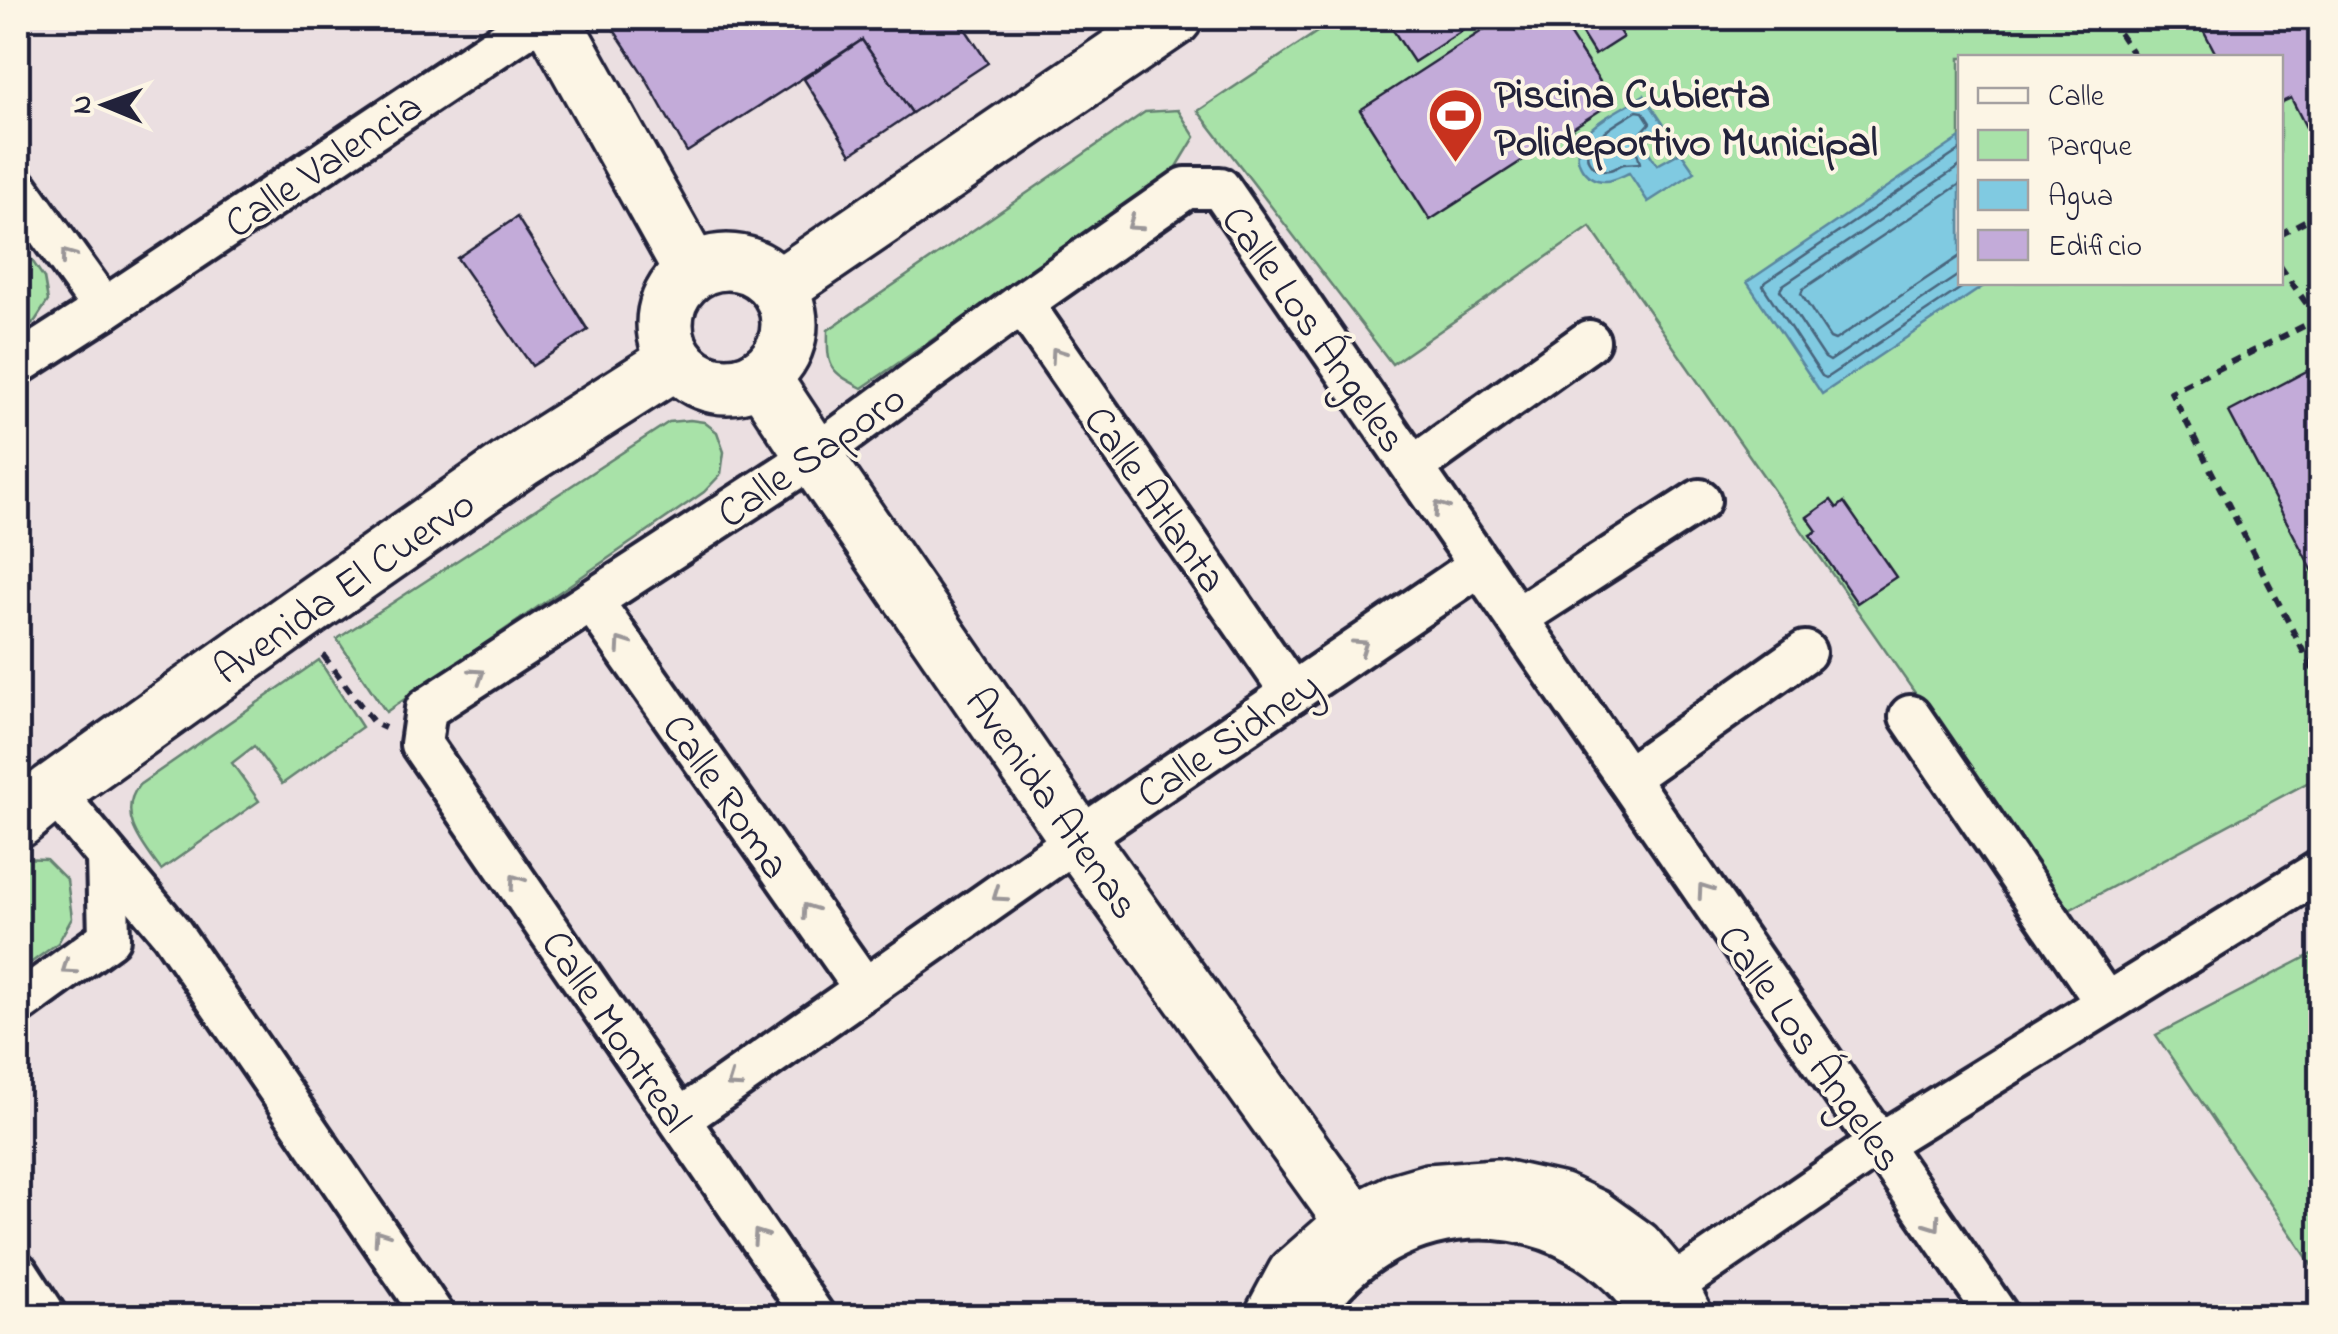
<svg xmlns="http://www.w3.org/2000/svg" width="2338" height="1334" viewBox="0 0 2338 1334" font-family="'Indie Flower',sans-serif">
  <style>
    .green { fill: #a8e2a8; stroke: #658272; stroke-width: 2.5; fill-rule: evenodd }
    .water { fill: #80cae1; stroke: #5a879f; stroke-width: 2.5 }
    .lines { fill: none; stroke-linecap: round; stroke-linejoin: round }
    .shore { stroke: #48657d; stroke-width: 2.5 }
    .building { fill: #c3abd9; stroke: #22223b; stroke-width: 2.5 }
    .street-casing { stroke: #22223b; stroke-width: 48 }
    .secondary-casing { stroke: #22223b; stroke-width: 62 }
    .path { stroke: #22223b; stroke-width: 6; stroke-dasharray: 10 8; stroke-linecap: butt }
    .street { stroke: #fcf5e5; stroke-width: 40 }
    .secondary { stroke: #fcf5e5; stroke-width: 55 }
    .oneway { stroke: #9a9698 }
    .labels { text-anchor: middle; stroke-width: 8; stroke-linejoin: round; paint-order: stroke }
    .poi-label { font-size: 42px; font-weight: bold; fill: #22223b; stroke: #fcf5e5; text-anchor: start }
    .street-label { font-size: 42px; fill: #22223b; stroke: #fcf5e5 }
  </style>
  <rect width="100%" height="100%" fill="#ebdfe1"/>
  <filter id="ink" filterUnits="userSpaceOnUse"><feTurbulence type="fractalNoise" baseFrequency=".01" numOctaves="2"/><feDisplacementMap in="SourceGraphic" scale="20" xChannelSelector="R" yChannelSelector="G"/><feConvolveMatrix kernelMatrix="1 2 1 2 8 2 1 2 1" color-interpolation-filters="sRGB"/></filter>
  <g filter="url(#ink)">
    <!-- green -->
    <g class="green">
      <path d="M1338 18H2320V776L2067 911 1590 227 1392 364 1198 111ZM1960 58H2280V282H1960Z"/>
      <path d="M1178 110 1195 137 1172 175 862 388C829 371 827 368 828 330L1145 112Z"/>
      <path d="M18 240 44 278 48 301 35 321 18 333Z"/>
      <path d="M690 420 704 422 717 432 724 452 721 474 704 492 386 712 337 639 669 422Z"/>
      <path d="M319 660 362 727 282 784 254 746 232 763 259 801 161 870C143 845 116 815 139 785Z"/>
      <path d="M19 858 46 859 67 880 72 918 58 943 18 972Z"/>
      <path d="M2320 950V1277L2156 1035Z"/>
    </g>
    <!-- water -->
    <g class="water">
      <path d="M1644 95 1666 128 1643 143 1657 165 1681 152 1695 172 1648 202 1629 173C1622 176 1613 181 1606 181 1582 182 1569 154 1584 136 1598 119 1625 107 1644 95Z"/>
      <path d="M1960 138V282L1988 283 1822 394 1747 282Z"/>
    </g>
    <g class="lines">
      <!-- shore -->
      <g class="shore">
        <path d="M1637 111 1643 112 1650 123 1634 141 1640 163C1635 164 1629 163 1624 164 1619 165 1615 170 1609 170 1605 171 1597 169 1594 167 1568 147 1624 120 1637 111Z"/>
        <path d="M1960 150 1765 282 1763 286 1822 376 1826 378 1970 282"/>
        <path d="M1960 166 1783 285 1780 290 1825 358 1830 361 1960 274"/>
        <path d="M1960 184 1803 289 1801 294 1830 338 1835 340 1960 256"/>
      </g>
    </g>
    <!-- building -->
    <g class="building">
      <path d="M606 18H958L988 63 912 113 862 40 687 152 643 74Z"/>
      <path d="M1385 18H1482L1414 62Z"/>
      <path d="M1502 18H1611L1623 37 1595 55 1577 26 1568 32 1613 102 1430 220 1360 110Z"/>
      <path d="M2197 18H2320V134L2312 139 2291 98 2280 103V58H2218Z"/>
      <path d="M862 40 912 113 851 154 804 79Z"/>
      <path d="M517 217 588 330 532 366 457 258Z"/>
      <path d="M2320 364V582L2319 583 2229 412Z"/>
      <path d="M1831 500 1837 508 1844 502 1896 577 1857 603 1810 535 1817 531 1807 517Z"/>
    </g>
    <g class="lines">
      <defs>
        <g id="street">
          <path d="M18 189 104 309 18 364"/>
          <path d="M1022 303 1292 693"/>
          <path d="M104 309 540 18"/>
          <path d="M1413 467 1589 341"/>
          <path d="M592 601 865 989"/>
          <path d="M1517 618 1700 500"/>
          <path d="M1910 716 2106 1003"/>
          <path d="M1627 778 1805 652"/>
          <path d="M53 791 171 932 434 1316"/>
          <path d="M18 1004 109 938 107 857"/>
          <path d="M680 1119 1078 839 1480 565"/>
          <path d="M18 1273 46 1316"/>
          <path d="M1670 1288 1879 1144 2320 871"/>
          <path d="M814 1316 421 744 426 709 814 456 1022 303 1186 188H1220L1998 1316"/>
          <path d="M1310 1316C1389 1186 1573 1186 1653 1316"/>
        </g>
        <g id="secondary">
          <path d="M551 18 692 271"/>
          <circle cx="727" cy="324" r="62"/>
          <path d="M778 288 1174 18"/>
          <path d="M761 376 814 456 1078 839 1354 1223"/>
          <path d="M18 820 53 791 295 618 522 459 676 361"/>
          <path d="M1273 1316 1295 1275 1354 1223 1398 1201 1429 1192 1497 1187 1559 1201 1593 1217 1636 1248 1670 1288 1684 1316"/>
        </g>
      </defs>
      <!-- street casing -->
      <use href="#street" class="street-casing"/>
      <!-- secondary casing -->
      <use href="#secondary" class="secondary-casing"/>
      <!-- path -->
      <g class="path">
        <path d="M2109 18 2136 58"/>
        <path d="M2280 234 2320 213"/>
        <path d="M2280 266 2318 320"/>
        <path d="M2320 318 2171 392 2320 684"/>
        <path d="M323 655 374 723 385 728"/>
      </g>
      <!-- street -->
      <use href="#street" class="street"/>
      <!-- secondary -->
      <use href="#secondary" class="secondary"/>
    </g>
    <!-- one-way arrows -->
    <defs><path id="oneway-chevron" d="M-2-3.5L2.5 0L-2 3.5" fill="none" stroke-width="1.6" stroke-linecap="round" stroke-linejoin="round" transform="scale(2.5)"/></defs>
    <g class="oneway">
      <use href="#oneway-chevron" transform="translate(1134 224) rotate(145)"/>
      <use href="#oneway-chevron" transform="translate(67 256) rotate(-126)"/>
      <use href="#oneway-chevron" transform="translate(1057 354) rotate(-125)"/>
      <use href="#oneway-chevron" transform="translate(1440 508) rotate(-125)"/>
      <use href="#oneway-chevron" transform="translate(622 644) rotate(-125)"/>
      <use href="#oneway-chevron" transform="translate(1361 646) rotate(-34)"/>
      <use href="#oneway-chevron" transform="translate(478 675) rotate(-33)"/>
      <use href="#oneway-chevron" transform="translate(516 881) rotate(-125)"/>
      <use href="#oneway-chevron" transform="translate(1704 890) rotate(-125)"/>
      <use href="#oneway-chevron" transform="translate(999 895) rotate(145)"/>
      <use href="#oneway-chevron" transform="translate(808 910) rotate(-125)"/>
      <use href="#oneway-chevron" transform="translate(68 968) rotate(145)"/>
      <use href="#oneway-chevron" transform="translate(733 1082) rotate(145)"/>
      <use href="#oneway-chevron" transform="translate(1934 1224) rotate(55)"/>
      <use href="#oneway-chevron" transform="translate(380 1236) rotate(-125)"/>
      <use href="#oneway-chevron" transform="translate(759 1236) rotate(-124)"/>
    </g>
  </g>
  <!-- icons -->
  <defs>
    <symbol id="stadium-pin" viewBox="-11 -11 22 30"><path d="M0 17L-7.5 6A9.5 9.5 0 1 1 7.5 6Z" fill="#c8321e" stroke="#fcf5e5"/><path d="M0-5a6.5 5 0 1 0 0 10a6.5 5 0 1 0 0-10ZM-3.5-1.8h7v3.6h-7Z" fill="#fff"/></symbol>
  </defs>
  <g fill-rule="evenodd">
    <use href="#stadium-pin" x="1424" y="84" width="63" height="86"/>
  </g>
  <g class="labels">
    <!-- poi labels -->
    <g class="poi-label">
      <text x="1494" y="107">Piscina Cubierta<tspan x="1494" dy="48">Polideportivo Municipal</tspan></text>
    </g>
    <!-- street labels -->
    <g class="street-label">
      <text transform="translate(322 163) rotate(-34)" y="15">Calle Valencia</text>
      <text transform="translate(1316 328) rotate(55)" y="15">Calle Los Ángeles</text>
      <text transform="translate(810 454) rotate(-35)" y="15">Calle Saporo</text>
      <text transform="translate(1157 498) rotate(55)" y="15">Calle Atlanta</text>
      <text transform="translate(343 585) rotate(-35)" y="15">Avenida El Cuervo</text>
      <text transform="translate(1227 738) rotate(-34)" y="15">Calle Sidney</text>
      <text transform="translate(728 795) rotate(55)" y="15">Calle Roma</text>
      <text transform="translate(1054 802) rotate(55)" y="15">Avenida Atenas</text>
      <text transform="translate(618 1030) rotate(56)" y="15">Calle Montreal</text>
      <text transform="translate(1812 1047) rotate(55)" y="15">Calle Los Ángeles</text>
    </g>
  </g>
  <!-- margin -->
  <rect width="2338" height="1334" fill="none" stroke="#fcf5e5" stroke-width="60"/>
  <rect x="30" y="30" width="2278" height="1274" fill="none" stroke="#22223b" stroke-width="4" filter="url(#ink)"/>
  <!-- legend -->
  <rect x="1958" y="55" width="325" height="230" fill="#fcf5e5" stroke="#a5a1a1" stroke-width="2.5"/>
  <rect x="1978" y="88" width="50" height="15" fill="#fcf5e5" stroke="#a5a1a1" stroke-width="2.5"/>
  <text x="2048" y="105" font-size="30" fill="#22223b">Calle</text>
  <rect x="1978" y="130" width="50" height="30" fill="#a8e2a8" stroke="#a5a1a1" stroke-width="2.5"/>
  <text x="2048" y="155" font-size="30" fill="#22223b">Parque</text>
  <rect x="1978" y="180" width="50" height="30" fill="#80cae1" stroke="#a5a1a1" stroke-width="2.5"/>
  <text x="2048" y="205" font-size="30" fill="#22223b">Agua</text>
  <rect x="1978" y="230" width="50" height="30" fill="#c3abd9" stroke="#a5a1a1" stroke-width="2.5"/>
  <text x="2048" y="255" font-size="30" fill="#22223b">Edificio</text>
  <!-- north arrow -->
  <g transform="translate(105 105) rotate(271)" stroke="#fcf5e5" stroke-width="8" paint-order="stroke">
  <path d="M0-8L18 38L0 25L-18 38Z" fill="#22223b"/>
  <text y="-15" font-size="28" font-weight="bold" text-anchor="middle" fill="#22223b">N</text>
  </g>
</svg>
